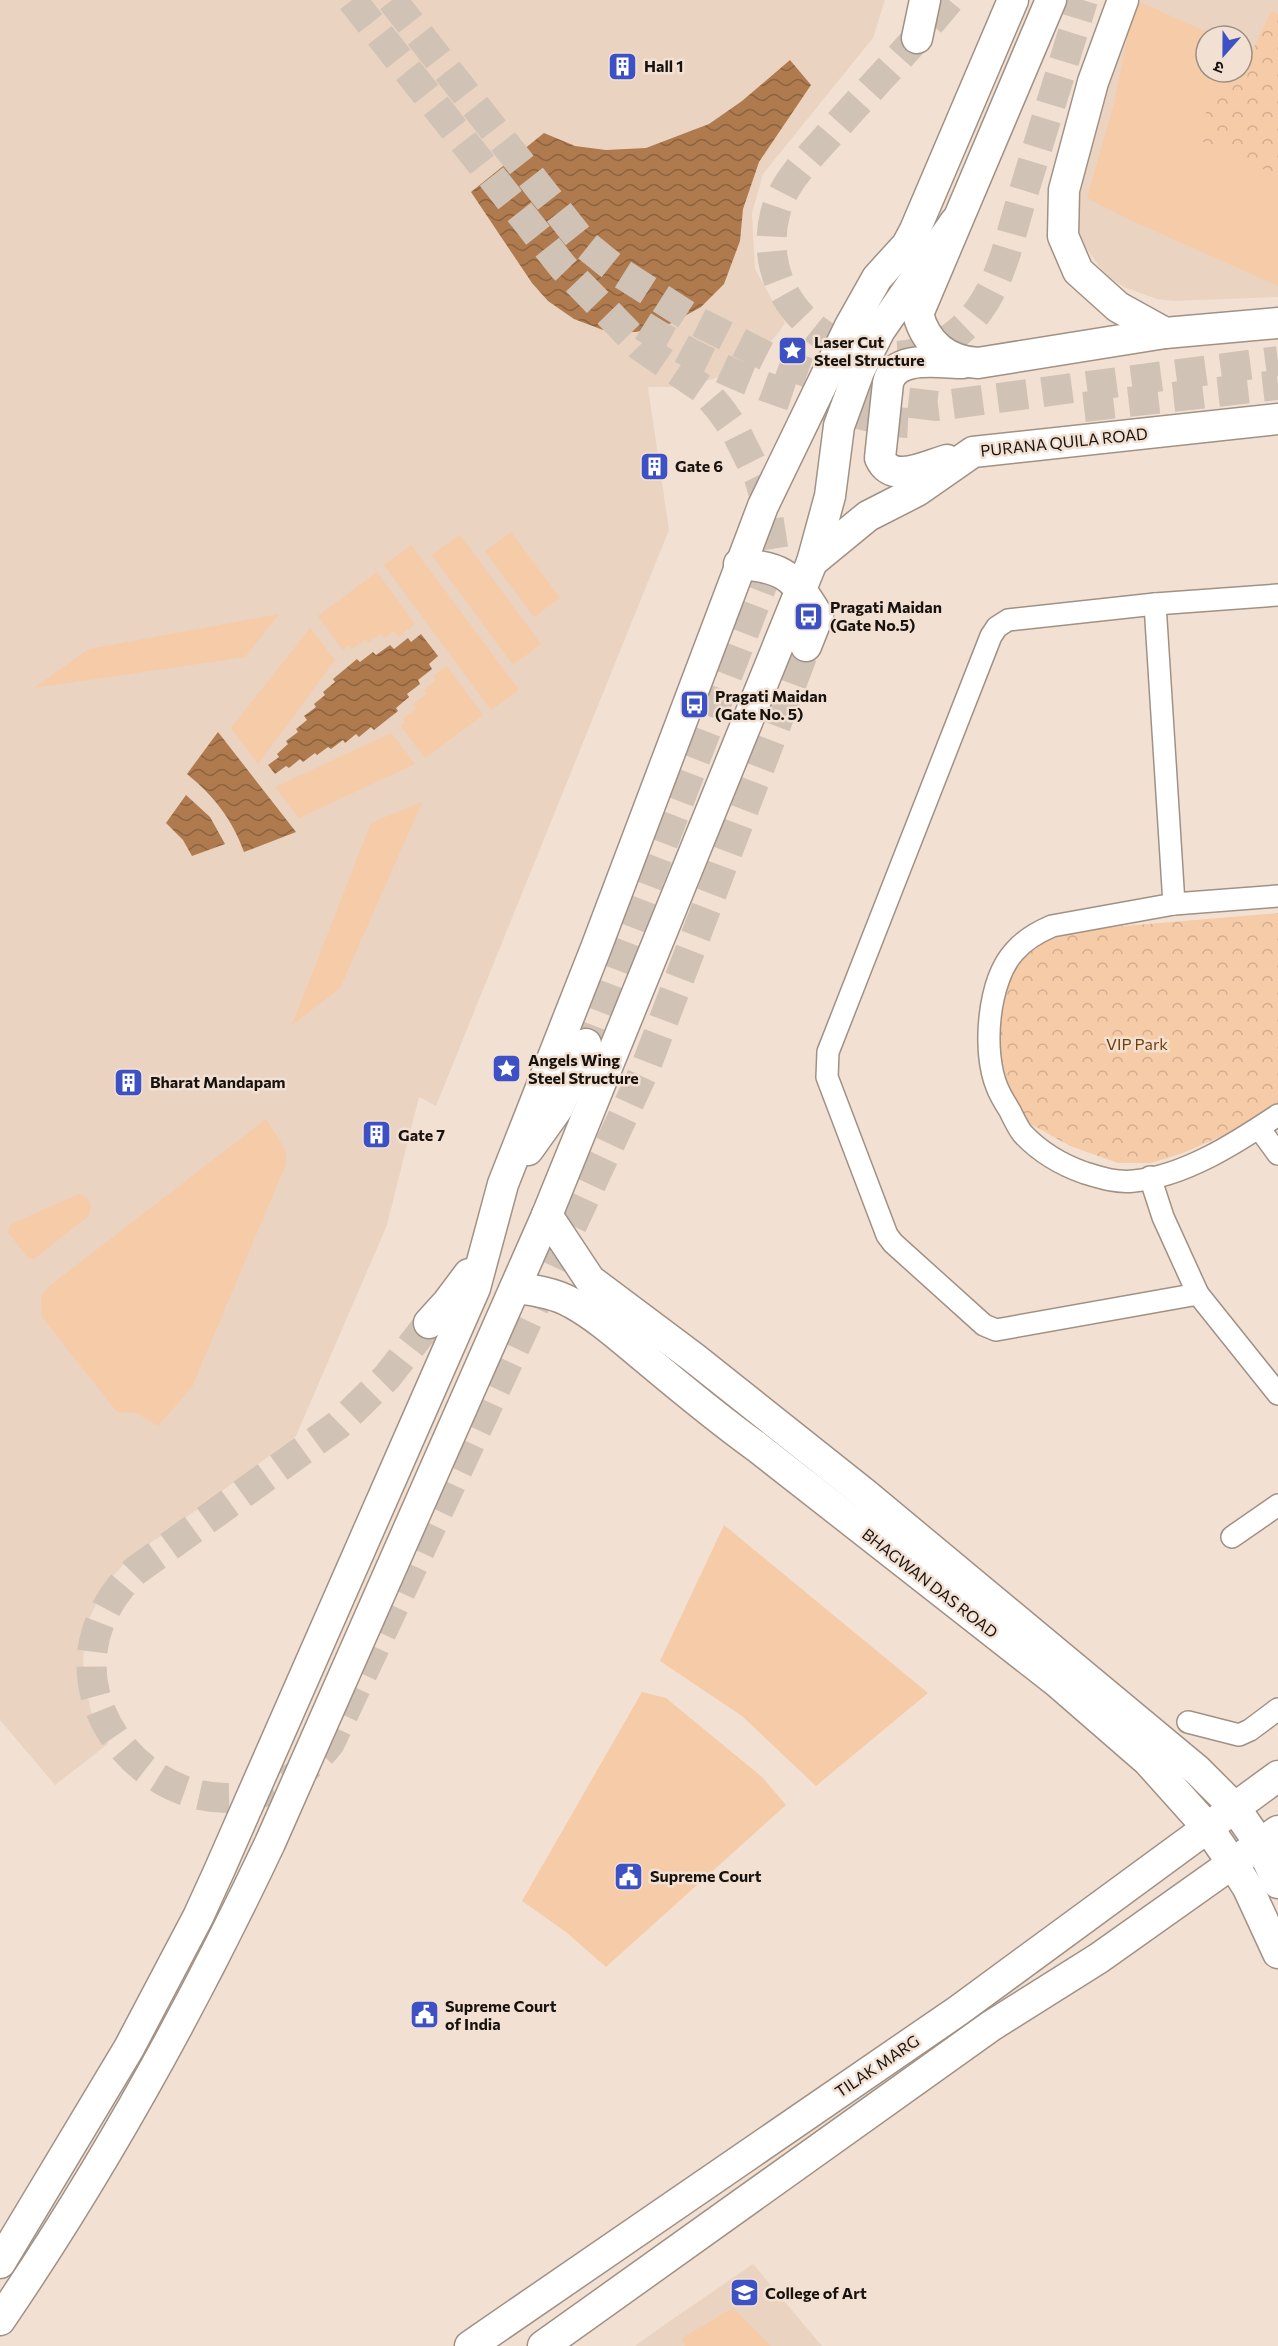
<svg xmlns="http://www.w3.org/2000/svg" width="1278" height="2346" viewBox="0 0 1278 2346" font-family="Commissioner,'Noto Sans Devanagari',sans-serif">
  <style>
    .built { fill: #ead3c0; fill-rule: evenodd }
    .green { fill: #f6cba7 }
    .forest { fill: url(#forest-crowns) }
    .water { fill: url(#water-waves) }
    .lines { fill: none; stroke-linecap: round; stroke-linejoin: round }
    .secondary-tunnel { stroke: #d1c2b6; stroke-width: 30; stroke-dasharray: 30 15; stroke-linecap: butt }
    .street-casing { stroke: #a19185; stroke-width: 24 }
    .secondary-casing { stroke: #a19185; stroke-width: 33 }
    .street { stroke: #fff; stroke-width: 21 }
    .secondary { stroke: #fff; stroke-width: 30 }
    .labels { text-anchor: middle; stroke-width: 5; stroke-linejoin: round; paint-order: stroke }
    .poi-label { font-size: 16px; font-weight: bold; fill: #19130f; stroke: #f2e1d3; text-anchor: start }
    .street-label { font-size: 16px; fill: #19130f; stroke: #f2e1d3 }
    .park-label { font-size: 16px; fill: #723f06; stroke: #f2e1d3 }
  </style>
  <defs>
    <pattern id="forest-crowns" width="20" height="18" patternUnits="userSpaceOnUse" patternTransform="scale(1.5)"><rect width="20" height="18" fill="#f6cba7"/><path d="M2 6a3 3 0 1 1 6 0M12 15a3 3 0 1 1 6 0" fill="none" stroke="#d2ad8f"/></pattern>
    <pattern id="water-waves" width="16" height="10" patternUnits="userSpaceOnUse" patternTransform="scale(1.5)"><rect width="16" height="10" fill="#ae7a4e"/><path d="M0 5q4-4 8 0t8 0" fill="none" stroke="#8d633f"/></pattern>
  </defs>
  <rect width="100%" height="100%" fill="#f2e1d3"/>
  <!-- built -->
  <g class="built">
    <path d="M0 0H885L873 38 763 174 752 213 755 269 785 323 775 337 750 361 719 377 684 387H648L669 530 436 1106 419 1097 387 1225 296 1436 164 1534 132 1555 106 1584 89 1619 84 1638 83 1675 91 1711 108 1744 55 1785 0 1720Z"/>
    <path d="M1130 0H1278V297L1173 301 1157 299 1126 288 1113 280 1101 269 1085 246 1075 220 1074 206ZM1206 36H1242V72H1206Z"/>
    <path d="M753 2264 822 2346H635L667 2323Z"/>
  </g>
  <!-- green -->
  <g class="green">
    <path d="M1135 0 1216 36H1206V72H1225L1194 138 1278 176V286L1128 219 1087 198 1114 103Z"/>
    <path d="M511 532 560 598 534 617 485 551Z"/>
    <path d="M460 535 541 644 513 665 432 555Z"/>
    <path d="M411 545 519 690 491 710 384 565Z"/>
    <path d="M377 572 415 624 398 637 394 631 384 638 381 634 368 643 365 640 352 649 349 646 343 650 318 616Z"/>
    <path d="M279 614 245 657 34 688 89 649Z"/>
    <path d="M310 628 335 660 258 764 231 728Z"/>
    <path d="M447 666 483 715 425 758 401 726 406 722 403 718 416 709 413 704 427 694 424 690 436 680 433 676Z"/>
    <path d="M391 733 415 764 299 818 275 787Z"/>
    <path d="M422 802 340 988 292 1025 371 823Z"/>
    <path d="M266 1119 286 1151V1164L192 1387 158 1426 137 1413 117 1412 42 1317 41 1297 48 1287Z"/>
    <path d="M79 1194C90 1197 94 1206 88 1216L34 1259 28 1258 8 1232 11 1224Z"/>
    <path d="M724 1525 928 1693 816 1786 742 1716 660 1661Z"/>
    <path d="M642 1692 666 1698 762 1777 786 1805 606 1967 566 1932 522 1901Z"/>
    <path d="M733 2308 771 2346H685L682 2338Z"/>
  </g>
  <!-- forest -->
  <g class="forest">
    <path d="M1271 11 1278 14V176L1194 138 1225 72H1242V48L1252 52Z"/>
    <path d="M1278 913V1106L1240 1128 1183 1153 1151 1163H1118L1070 1146 1027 1122 1002 1074 994 1026 1006 961 1048 937 1077 930Z"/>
  </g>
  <!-- water -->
  <g class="water">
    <path d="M790 60 811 85 759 162 743 209 740 241 724 284 701 307 672 323 636 332H619L603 330 574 319 548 301 532 283 471 192 544 133 575 146 606 150 646 148 709 124 742 101Z"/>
    <path d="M421 634 438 656 429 664 432 669 418 680 420 684 407 694 409 697 396 708 398 711 374 730 371 727 359 737 356 734 345 743 343 740 331 749 328 747 317 755 315 753 303 762 300 759 289 768 286 766 275 774 268 765 279 757 277 754 288 744 286 741 298 732 296 729 307 720 304 716 316 707 314 704 325 695 323 692 335 682 333 679 357 659 360 662 373 652 376 655 390 645 394 649 408 638 411 642Z"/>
    <path d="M218 732 296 832 244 852C232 819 214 796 187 774Z"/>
    <path d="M186 795 210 817 225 844 192 856 183 840 166 823Z"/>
  </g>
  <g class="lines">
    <!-- secondary-tunnel -->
    <g class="secondary-tunnel">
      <path d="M352 0 563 267 640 346 703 389 720 409 735 430 759 478 766 502 774 554 586 1044"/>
      <path d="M392 0 583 243 619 272 696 321 776 361 859 391 902 402 937 406 1278 361"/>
      <path d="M949 0C911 47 869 89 829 135 808 159 783 182 775 214 746 333 907 410 979 310 1003 277 1011 232 1023 194 1043 129 1063 65 1083 0"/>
      <path d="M643 326C705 365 774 394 845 411 866 416 887 422 908 423"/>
      <path d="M1084 407 1278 385"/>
      <path d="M429 1323 387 1377 338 1425 135 1571C0 1703 212 1893 330 1743L645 1069 806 646"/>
    </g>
    <defs>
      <g id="street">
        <path d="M1278 595 1155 604 1008 620 997 627 991 636 828 1052 827 1077 887 1235 893 1243 984 1325 996 1330 1198 1294 1278 1394"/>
        <path d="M1155 604 1174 904 1278 896"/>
        <path d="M1174 904 1052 926C1038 932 1024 940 1014 952 988 981 982 1051 997 1087 1000 1095 1005 1103 1010 1111 1014 1119 1018 1128 1023 1134 1040 1152 1062 1165 1085 1173 1101 1178 1116 1183 1134 1181 1185 1176 1236 1143 1278 1115"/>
        <path d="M1259 1128 1278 1154"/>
        <path d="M1150 1177 1163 1217 1198 1294"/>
        <path d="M1232 1537 1278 1505"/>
        <path d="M1188 1722 1239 1735 1250 1730 1278 1709"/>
      </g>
      <g id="secondary">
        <path d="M1051 0 918 314C926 344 946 361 978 363L1165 333"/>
        <path d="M1123 0 1093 82 1064 190 1063 236 1078 271 1118 307 1165 333 1278 323"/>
        <path d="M917 38 925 0"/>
        <path d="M947 460C926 466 892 485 880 458L888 383C894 354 941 363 963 363"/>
        <path d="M812 562 868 516 917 491 973 452 1278 419"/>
        <path d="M739 564C785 567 795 578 818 616L806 646"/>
        <path d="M528 1150 558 1108 586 1044"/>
        <path d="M547 1215 590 1280 694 1358 865 1494 1197 1770 1235 1808 1260 1844 1278 1883"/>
        <path d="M515 1288C535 1290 555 1293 572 1303 599 1318 622 1339 645 1358 682 1389 718 1419 757 1447L1057 1682 1148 1761 1208 1828 1233 1864 1248 1888 1278 1953"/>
        <path d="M429 1323 448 1302 469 1274"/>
        <path d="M0 2263 129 2048 198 1917 219 1871 475 1288 503 1184 596 948 763 506 850 326 877 278 907 245 915 230 1013 0"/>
        <path d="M0 2320C103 2169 192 2008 270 1843L547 1215 812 562 830 496 839 426 859 371 880 330 955 222"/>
        <path d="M470 2346 959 2010 1278 1776"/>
        <path d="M543 2346 991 2026 1099 1958 1278 1831"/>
      </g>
    </defs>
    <!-- street casing -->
    <use href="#street" class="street-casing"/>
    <!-- secondary casing -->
    <use href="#secondary" class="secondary-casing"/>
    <!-- street -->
    <use href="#street" class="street"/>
    <!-- secondary -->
    <use href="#secondary" class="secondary"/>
  </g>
  <!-- icons -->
  <defs>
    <symbol id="building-square" viewBox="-11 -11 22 22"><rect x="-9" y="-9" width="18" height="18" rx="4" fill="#3d51c4" stroke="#f2e1d3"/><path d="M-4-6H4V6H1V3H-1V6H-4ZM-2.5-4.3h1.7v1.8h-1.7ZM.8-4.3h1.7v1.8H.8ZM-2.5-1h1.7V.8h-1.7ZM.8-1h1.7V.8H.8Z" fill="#fff"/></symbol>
    <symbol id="sight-square" viewBox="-11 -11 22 22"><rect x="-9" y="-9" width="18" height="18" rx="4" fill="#3d51c4" stroke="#f2e1d3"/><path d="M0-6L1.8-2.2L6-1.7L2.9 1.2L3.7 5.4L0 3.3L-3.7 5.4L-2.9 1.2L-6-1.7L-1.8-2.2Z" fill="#fff"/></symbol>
    <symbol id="bus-square" viewBox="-11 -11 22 22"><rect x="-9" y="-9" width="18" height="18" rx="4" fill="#3d51c4" stroke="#f2e1d3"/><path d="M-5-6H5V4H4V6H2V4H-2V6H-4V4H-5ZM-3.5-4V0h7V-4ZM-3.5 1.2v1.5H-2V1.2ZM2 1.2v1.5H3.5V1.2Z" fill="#fff"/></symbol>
    <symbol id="civic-square" viewBox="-11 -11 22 22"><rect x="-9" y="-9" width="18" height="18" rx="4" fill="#3d51c4" stroke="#f2e1d3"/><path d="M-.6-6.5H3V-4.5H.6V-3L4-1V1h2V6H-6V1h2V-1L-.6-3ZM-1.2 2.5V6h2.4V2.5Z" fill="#fff"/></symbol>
    <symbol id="university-square" viewBox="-11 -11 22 22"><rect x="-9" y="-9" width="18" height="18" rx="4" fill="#3d51c4" stroke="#f2e1d3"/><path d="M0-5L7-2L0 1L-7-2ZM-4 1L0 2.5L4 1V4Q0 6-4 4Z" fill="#fff"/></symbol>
  </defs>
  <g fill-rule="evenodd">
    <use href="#building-square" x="606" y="50" width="33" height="33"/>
    <use href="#sight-square" x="776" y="334" width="33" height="33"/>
    <use href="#building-square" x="638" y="450" width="33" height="33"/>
    <use href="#bus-square" x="792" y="600" width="33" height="33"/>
    <use href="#bus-square" x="678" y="688" width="33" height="33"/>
    <use href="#sight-square" x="490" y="1052" width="33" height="33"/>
    <use href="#building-square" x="112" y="1066" width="33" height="33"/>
    <use href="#building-square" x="360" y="1118" width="33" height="33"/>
    <use href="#civic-square" x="612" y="1860" width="33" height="33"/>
    <use href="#civic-square" x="408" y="1998" width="33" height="33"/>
    <use href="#university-square" x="728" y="2276" width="33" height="33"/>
  </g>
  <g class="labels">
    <!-- poi labels -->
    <g class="poi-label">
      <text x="644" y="72">Hall 1</text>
      <text x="814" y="348">Laser Cut<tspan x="814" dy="18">Steel Structure</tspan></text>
      <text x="675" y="472">Gate 6</text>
      <text x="830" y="613">Pragati Maidan<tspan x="830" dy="18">(Gate No.5)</tspan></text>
      <text x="715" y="702">Pragati Maidan<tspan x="715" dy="18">(Gate No. 5)</tspan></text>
      <text x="528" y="1066">Angels Wing<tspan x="528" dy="18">Steel Structure</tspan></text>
      <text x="150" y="1088">Bharat Mandapam</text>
      <text x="398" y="1141">Gate 7</text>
      <text x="650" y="1882">Supreme Court</text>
      <text x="445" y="2012">Supreme Court<tspan x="445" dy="18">of India</tspan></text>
      <text x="765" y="2299">College of Art</text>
    </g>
    <!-- street labels -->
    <g class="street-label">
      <text transform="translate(1064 442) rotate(-6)" y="6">PURANA QUILA ROAD</text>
      <text transform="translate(930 1583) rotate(38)" y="6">BHAGWAN DAS ROAD</text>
      <text transform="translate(877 2066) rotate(-34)" y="6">TILAK MARG</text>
    </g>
    <!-- park labels -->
    <g class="park-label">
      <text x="1137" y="1050">VIP Park</text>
    </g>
  </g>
  <!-- north arrow -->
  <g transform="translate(1224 54) rotate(201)"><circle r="28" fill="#f2e1d3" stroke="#9b8f85" stroke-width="1.5"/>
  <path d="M0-4.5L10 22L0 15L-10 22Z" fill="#3d51c4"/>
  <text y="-9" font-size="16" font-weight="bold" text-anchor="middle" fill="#19130f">उ</text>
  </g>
</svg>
